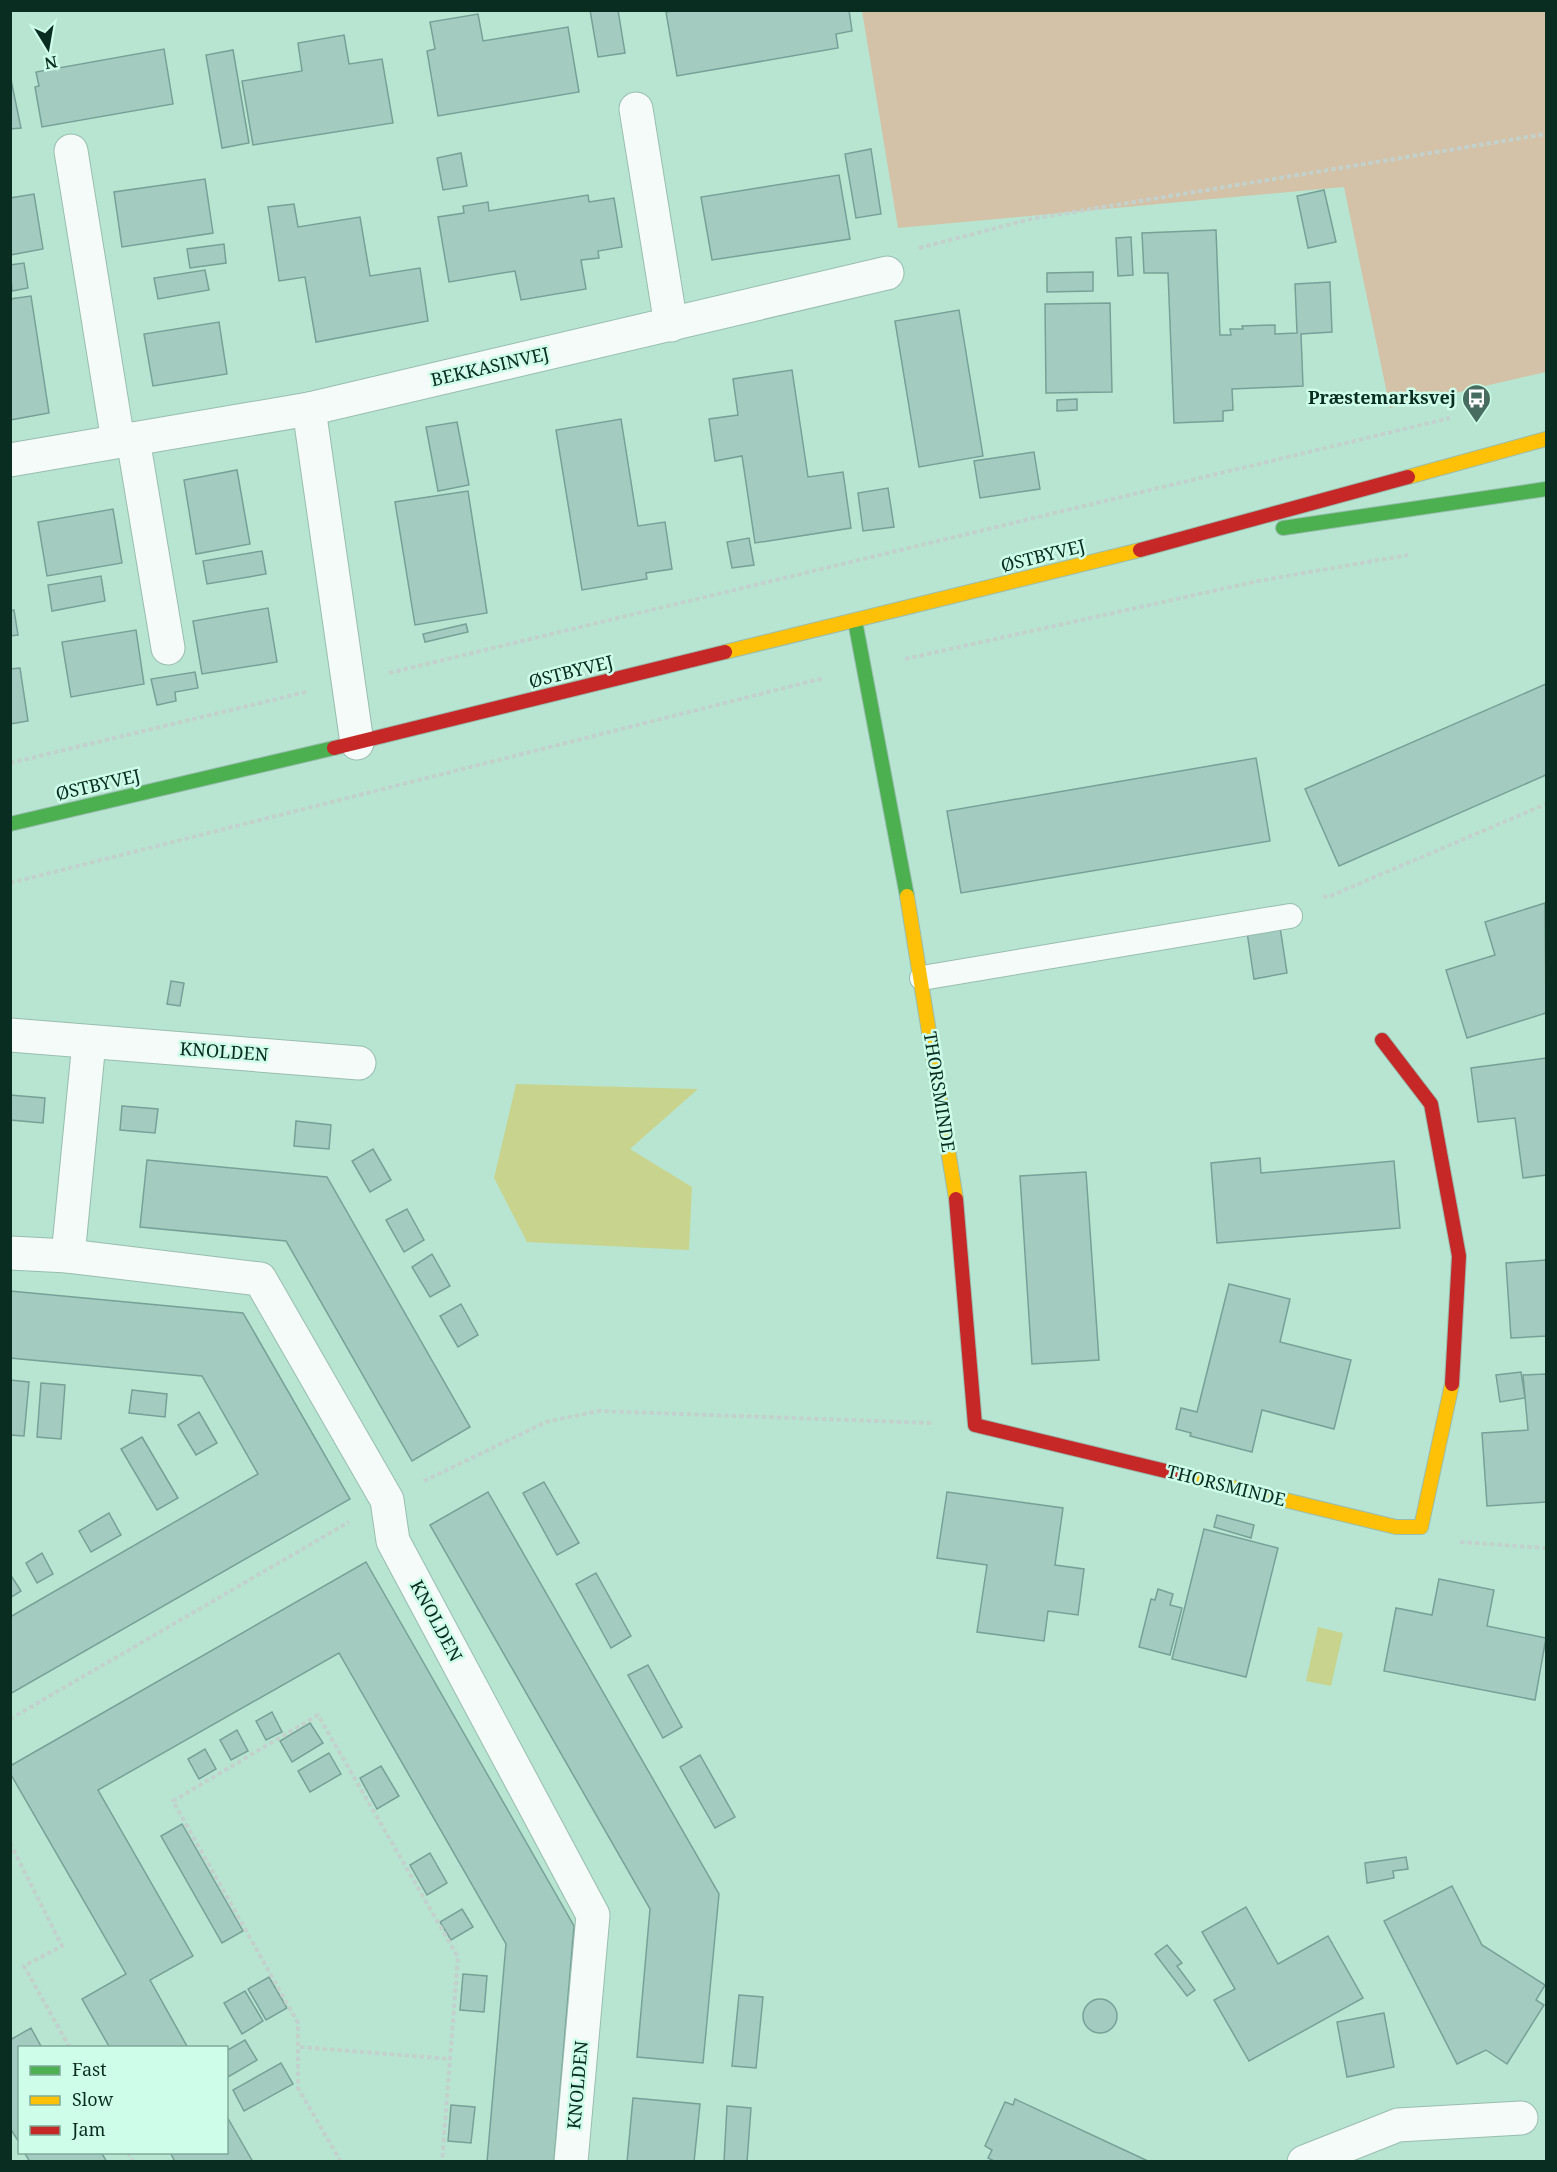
<svg xmlns="http://www.w3.org/2000/svg" width="1557" height="2172" viewBox="0 0 1557 2172" font-family="'Noto Serif',serif">
  <style>
    .green { fill: #d3c2a7 }
    .water { fill: #c8d48e }
    .building { fill: #a3cbc0; stroke: #77a197; stroke-width: 1.5 }
    .lines { fill: none; stroke-linecap: round; stroke-linejoin: round }
    .lane-casing { stroke: #99bdaf; stroke-width: 26 }
    .street-casing { stroke: #99bdaf; stroke-width: 35 }
    .fast-casing { stroke: #99bdaf; stroke-width: 16 }
    .slow-casing { stroke: #99bdaf; stroke-width: 16 }
    .jam-casing { stroke: #99bdaf; stroke-width: 16 }
    .path { stroke: #c3d1cc; stroke-width: 4; stroke-dasharray: 4.5 3; stroke-linecap: butt }
    .lane { stroke: #f4fbf8; stroke-width: 24 }
    .street { stroke: #f4fbf8; stroke-width: 33 }
    .fast { stroke: #4caf50; stroke-width: 14 }
    .slow { stroke: #ffc107; stroke-width: 14 }
    .jam { stroke: #c62828; stroke-width: 14 }
    .labels { text-anchor: middle; stroke-width: 5; stroke-linejoin: round; paint-order: stroke }
    .street-label { font-size: 18px; fill: #092d21; stroke: #cefee9 }
    .poi-label { font-size: 18px; font-weight: bold; fill: #092d21; stroke: #cefee9; text-anchor: end }
  </style>
  <rect width="100%" height="100%" fill="#b7e5d2"/>
  <!-- green -->
  <path class="green" d="M862 11H1546V372L1390 408 1344 187 898 228Z"/>
  <!-- water -->
  <g class="water">
    <path d="M516 1084 698 1089 630 1149 692 1187 689 1250 527 1242 494 1178Z"/>
    <path d="M1318 1627 1343 1633 1331 1686 1306 1681Z"/>
  </g>
  <!-- building -->
  <g class="building">
    <path d="M590 10H618L625 53 598 57Z"/>
    <path d="M678 10H849L852 31 836 34 838 48 677 76 666 12Z"/>
    <path d="M478 14 483 41 568 27 579 92 438 116 427 51 435 49 430 22Z"/>
    <path d="M344 35 349 64 382 59 393 123 253 145 242 81 302 71 298 43Z"/>
    <path d="M164 49 173 104 42 127 35 87 39 86 36 72Z"/>
    <path d="M233 50 249 143 222 148 206 55Z"/>
    <path d="M10 75 21 128 10 129Z"/>
    <path d="M871 149 881 214 856 218 845 154Z"/>
    <path d="M461 153 467 186 443 190 437 158Z"/>
    <path d="M839 175 850 239 712 260 701 197Z"/>
    <path d="M205 179 213 233 122 247 114 192Z"/>
    <path d="M1324 190 1336 242 1308 248 1297 196Z"/>
    <path d="M34 194 43 249 10 255V198Z"/>
    <path d="M588 195 589 202 614 198 622 247 598 251 599 258 581 260 586 289 521 300 515 271 449 282 438 217 464 213 463 206 488 202 489 211Z"/>
    <path d="M294 204 298 227 360 217 370 276 420 268 428 321 316 342 305 277 279 281 268 207Z"/>
    <path d="M1216 230 1220 335H1231L1230 329H1243L1242 326 1275 325V334L1297 333 1295 284 1330 282 1332 332 1301 334 1303 386 1232 389 1233 410 1223 411V421L1174 423 1168 273H1144L1142 233Z"/>
    <path d="M1131 237 1133 275 1118 276 1116 238Z"/>
    <path d="M224 244 226 263 190 268 187 249Z"/>
    <path d="M24 263 28 288 12 291 10 265Z"/>
    <path d="M205 270 209 290 158 299 154 278Z"/>
    <path d="M1093 272V291L1047 292V273Z"/>
    <path d="M31 296 49 413 10 420V299Z"/>
    <path d="M1110 303 1112 392 1046 393 1045 304Z"/>
    <path d="M959 310 983 456 919 467 895 321Z"/>
    <path d="M219 322 227 374 153 386 144 334Z"/>
    <path d="M792 370 808 477 843 472 851 528 755 543 742 456 715 461 709 419 738 415 733 379Z"/>
    <path d="M1077 399V410L1057 411V400Z"/>
    <path d="M621 419 638 526 665 522 672 569 646 573 647 579 582 590 556 430Z"/>
    <path d="M457 422 469 485 438 491 426 427Z"/>
    <path d="M1034 452 1040 489 980 498 974 461Z"/>
    <path d="M237 470 250 544 196 554 184 480Z"/>
    <path d="M888 488 894 527 863 531 858 493Z"/>
    <path d="M468 491 487 613 415 625 395 502Z"/>
    <path d="M113 509 122 563 47 576 38 522Z"/>
    <path d="M749 538 754 565 732 568 727 542Z"/>
    <path d="M262 551 266 574 207 584 203 561Z"/>
    <path d="M101 576 105 601 52 611 48 585Z"/>
    <path d="M268 608 277 662 202 674 193 621Z"/>
    <path d="M14 610 18 635 10 636V611Z"/>
    <path d="M466 624 468 632 425 642 423 634Z"/>
    <path d="M136 630 144 684 71 697 62 642Z"/>
    <path d="M20 668 28 721 10 724V669Z"/>
    <path d="M195 672 198 688 175 692 176 701 157 705 151 679Z"/>
    <path d="M1546 684V775L1339 866 1305 789Z"/>
    <path d="M1256 758 1270 841 961 893 947 811Z"/>
    <path d="M1545 903 1546 1013 1467 1038 1446 970 1495 955 1485 922Z"/>
    <path d="M1280 927 1287 973 1254 979 1247 932Z"/>
    <path d="M171 981 184 983 180 1006 167 1004Z"/>
    <path d="M1546 1058V1175L1523 1178 1515 1118 1478 1122 1471 1068Z"/>
    <path d="M10 1095 45 1098 43 1123 10 1120Z"/>
    <path d="M122 1106 158 1109 155 1133 120 1130Z"/>
    <path d="M296 1121 331 1125 329 1149 294 1146Z"/>
    <path d="M373 1149 391 1180 370 1192 352 1161Z"/>
    <path d="M1260 1158 1261 1173 1394 1161 1400 1228 1217 1243 1211 1163Z"/>
    <path d="M147 1160 327 1177 470 1427 412 1461 286 1241 140 1227Z"/>
    <path d="M1086 1172 1099 1360 1032 1364 1020 1176Z"/>
    <path d="M407 1209 424 1240 404 1252 386 1220Z"/>
    <path d="M432 1254 450 1286 430 1297 412 1267Z"/>
    <path d="M1546 1260V1336L1511 1338 1506 1263Z"/>
    <path d="M1229 1284 1290 1299 1280 1342 1351 1360 1334 1429 1262 1410 1252 1452 1190 1436 1191 1433 1176 1429 1181 1408 1197 1412Z"/>
    <path d="M10 1291 243 1313 350 1499 10 1694V1617L258 1474 202 1376 10 1358Z"/>
    <path d="M461 1304 478 1335 458 1347 440 1316Z"/>
    <path d="M1521 1372 1525 1398 1500 1402 1496 1375Z"/>
    <path d="M1546 1374V1502L1487 1506 1482 1433 1528 1430 1523 1375Z"/>
    <path d="M10 1380 29 1382 24 1436 10 1435Z"/>
    <path d="M41 1383 65 1385 61 1439 37 1437Z"/>
    <path d="M132 1390 167 1394 165 1417 129 1413Z"/>
    <path d="M199 1412 217 1443 196 1455 178 1425Z"/>
    <path d="M142 1437 178 1498 157 1510 121 1449Z"/>
    <path d="M544 1482 579 1543 557 1555 523 1493Z"/>
    <path d="M488 1492 719 1894 703 2063 637 2057 650 1909 430 1525Z"/>
    <path d="M947 1492 1063 1508 1055 1565 1084 1569 1078 1615 1048 1611 1044 1641 977 1632 987 1565 937 1558Z"/>
    <path d="M109 1513 121 1535 91 1552 79 1531Z"/>
    <path d="M1217 1515 1254 1525 1251 1538 1214 1527Z"/>
    <path d="M1204 1529 1278 1548 1246 1677 1172 1659Z"/>
    <path d="M42 1553 53 1574 37 1583 26 1563Z"/>
    <path d="M366 1562 574 1926 554 2162H487L506 1944 339 1653 98 1790 193 1956 150 1980 188 2048H110L82 1999 126 1974 10 1773V1766Z"/>
    <path d="M596 1573 631 1636 611 1648 576 1584Z"/>
    <path d="M10 1574 21 1591 10 1598Z"/>
    <path d="M1439 1579 1494 1590 1487 1626 1546 1638 1535 1700 1384 1671 1396 1608 1432 1615Z"/>
    <path d="M1158 1589 1173 1594 1170 1605 1182 1608 1170 1655 1139 1647 1151 1599 1155 1600Z"/>
    <path d="M648 1665 682 1727 663 1738 628 1675Z"/>
    <path d="M272 1712 282 1732 266 1740 256 1721Z"/>
    <path d="M310 1723 323 1743 292 1762 280 1741Z"/>
    <path d="M237 1730 248 1751 231 1760 220 1740Z"/>
    <path d="M205 1749 216 1769 199 1779 188 1759Z"/>
    <path d="M329 1753 341 1774 310 1792 298 1771Z"/>
    <path d="M700 1755 735 1817 715 1828 680 1767Z"/>
    <path d="M381 1766 399 1796 377 1809 360 1778Z"/>
    <path d="M182 1824 243 1931 222 1943 161 1836Z"/>
    <path d="M430 1853 447 1883 427 1895 410 1865Z"/>
    <path d="M1406 1857 1408 1869 1393 1871 1394 1878 1367 1883 1365 1863Z"/>
    <path d="M1452 1886 1482 1945 1545 1985 1536 2000 1544 2005 1507 2064 1486 2050 1457 2064 1384 1921Z"/>
    <path d="M1246 1907 1278 1964 1328 1936 1363 1998 1249 2061 1214 2000 1235 1989 1202 1932Z"/>
    <path d="M462 1909 473 1927 451 1940 440 1922Z"/>
    <path d="M1167 1945 1182 1963 1177 1966 1195 1990 1187 1996 1155 1954Z"/>
    <path d="M463 1974 487 1976 484 2012 460 2010Z"/>
    <path d="M269 1977 287 2008 266 2020 248 1989Z"/>
    <path d="M245 1991 263 2021 242 2034 224 2003Z"/>
    <path d="M739 1995 763 1997 756 2068 732 2066Z"/>
    <circle cx="1100" cy="2016" r="17"/>
    <path d="M1384 2013 1394 2067 1347 2077 1337 2022Z"/>
    <path d="M31 2028 42 2048H20V2144L10 2128V2040Z"/>
    <path d="M245 2040 257 2060 228 2077 226 2051Z"/>
    <path d="M281 2063 293 2084 244 2111 233 2090Z"/>
    <path d="M633 2098 700 2104 694 2162H627Z"/>
    <path d="M1015 2099 1150 2162H996L988 2158 992 2150 985 2146 1005 2102 1013 2105Z"/>
    <path d="M451 2105 475 2107 471 2143 448 2141Z"/>
    <path d="M727 2106 751 2108 747 2162H724Z"/>
    <path d="M226 2115 253 2162H175L170 2152H226Z"/>
    <path d="M24 2152H101L107 2162H30Z"/>
  </g>
  <g class="lines">
    <defs>
      <path id="lane" d="M922 978 1290 916"/>
      <g id="street">
        <path d="M636 109 671 325"/>
        <path d="M71 151 118 441"/>
        <path d="M309 409 357 743"/>
        <path d="M133 439 168 648"/>
        <path d="M10 460 309 409 887 273"/>
        <path d="M10 1035 359 1063"/>
        <path d="M10 1253 68 1256 260 1279 387 1500 393 1541 593 1915 571 2162"/>
        <path d="M68 1256 89 1042"/>
        <path d="M1304 2162 1398 2125 1521 2118"/>
      </g>
      <g id="fast">
        <path d="M1283 528 1546 489"/>
        <path d="M855 621 907 896"/>
        <path d="M10 824 334 748"/>
      </g>
      <g id="slow">
        <path d="M1408 477 1546 439"/>
        <path d="M725 652 1140 550"/>
        <path d="M907 896 956 1199"/>
        <path d="M1174 1473 1396 1527H1421L1452 1384"/>
      </g>
      <g id="jam">
        <path d="M1140 550 1408 477"/>
        <path d="M334 748 725 652"/>
        <path d="M1382 1040 1431 1104 1459 1256 1452 1384"/>
        <path d="M956 1199 975 1425 1174 1473"/>
      </g>
    </defs>
    <!-- lane casing -->
    <use href="#lane" class="lane-casing"/>
    <!-- street casing -->
    <use href="#street" class="street-casing"/>
    <!-- fast casing -->
    <use href="#fast" class="fast-casing"/>
    <!-- slow casing -->
    <use href="#slow" class="slow-casing"/>
    <!-- jam casing -->
    <use href="#jam" class="jam-casing"/>
    <!-- path -->
    <g class="path">
      <path d="M919 248 1031 219 1546 134"/>
      <path d="M905 659 1258 581 1408 555"/>
      <path d="M389 673 1450 418"/>
      <path d="M10 763 306 692"/>
      <path d="M10 883 824 678"/>
      <path d="M1323 896 1328 897 1546 804"/>
      <path d="M424 1481 546 1422 599 1411 932 1423"/>
      <path d="M1460 1542 1546 1548"/>
      <path d="M10 1719 349 1522"/>
      <path d="M10 1843 62 1946 24 1966 70 2048"/>
      <path d="M300 2047 451 2059"/>
      <path d="M128 2152 133 2162"/>
      <path d="M341 2162 298 2088V2023L173 1801 318 1715 458 1957 442 2162"/>
    </g>
    <!-- lane -->
    <use href="#lane" class="lane"/>
    <!-- street -->
    <use href="#street" class="street"/>
    <!-- fast -->
    <use href="#fast" class="fast"/>
    <!-- slow -->
    <use href="#slow" class="slow"/>
    <!-- jam -->
    <use href="#jam" class="jam"/>
  </g>
  <!-- icons -->
  <defs>
    <symbol id="bus-pin" viewBox="-11 -11 22 30"><path d="M0 17L-7.5 6A9.5 9.5 0 1 1 7.5 6Z" fill="#466d5f" stroke="#cefee9"/><path d="M-5-6H5V4H4V6H2V4H-2V6H-4V4H-5ZM-3.5-4V0h7V-4ZM-3.5 1.2v1.5H-2V1.2ZM2 1.2v1.5H3.5V1.2Z" fill="#fff"/></symbol>
  </defs>
  <g fill-rule="evenodd">
    <use href="#bus-pin" x="1460" y="382" width="33" height="45"/>
  </g>
  <g class="labels">
    <!-- street labels -->
    <g class="street-label">
      <text transform="translate(490 367) rotate(-13)" y="6">BEKKASINVEJ</text>
      <text transform="translate(1043 556) rotate(-14)" y="6">ØSTBYVEJ</text>
      <text transform="translate(571 672) rotate(-14)" y="6">ØSTBYVEJ</text>
      <text transform="translate(98 785) rotate(-13)" y="6">ØSTBYVEJ</text>
      <text transform="translate(224 1052) rotate(4)" y="6">KNOLDEN</text>
      <text transform="translate(939 1092) rotate(81)" y="6">THORSMINDE</text>
      <text transform="translate(1226 1486) rotate(14)" y="6">THORSMINDE</text>
      <text transform="translate(436 1621) rotate(62)" y="6">KNOLDEN</text>
      <text transform="translate(578 2085) rotate(-85)" y="6">KNOLDEN</text>
    </g>
    <!-- poi labels -->
    <g class="poi-label">
      <text x="1456" y="404">Præstemarksvej</text>
    </g>
  </g>
  <!-- border -->
  <rect width="1557" height="2172" fill="none" stroke="#092d21" stroke-width="24"/>
  <!-- legend -->
  <rect x="18" y="2046" width="210" height="108" fill="#cefee9" stroke="#7faa99" stroke-width="1.5"/>
  <rect x="30" y="2066" width="30" height="9" fill="#4caf50" stroke="#7faa99" stroke-width="1.5"/>
  <text x="72" y="2076" font-size="18" fill="#092d21">Fast</text>
  <rect x="30" y="2096" width="30" height="9" fill="#ffc107" stroke="#7faa99" stroke-width="1.5"/>
  <text x="72" y="2106" font-size="18" fill="#092d21">Slow</text>
  <rect x="30" y="2126" width="30" height="9" fill="#c62828" stroke="#7faa99" stroke-width="1.5"/>
  <text x="72" y="2136" font-size="18" fill="#092d21">Jam</text>
  <!-- north arrow -->
  <g transform="translate(48 48) rotate(169)" stroke="#cefee9" stroke-width="4.5" paint-order="stroke">
  <path d="M0-4.5L10 22L0 15L-10 22Z" fill="#092d21"/>
  <text y="-9" font-size="16" font-weight="bold" text-anchor="middle" fill="#092d21">N</text>
  </g>
</svg>
